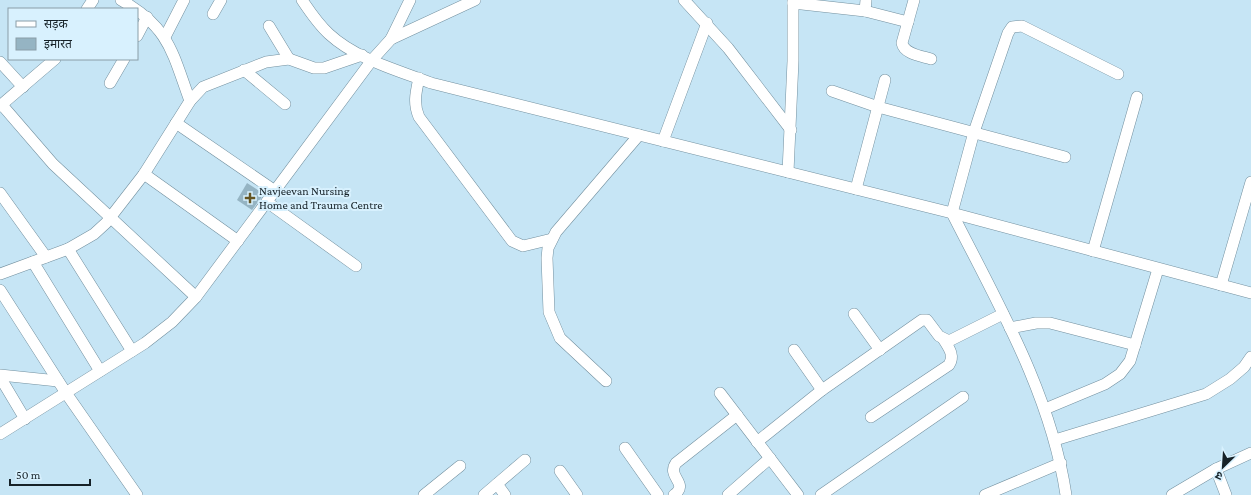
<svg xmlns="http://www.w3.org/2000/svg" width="1251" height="495" viewBox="0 0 1251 495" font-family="'Crimson Pro','Noto Sans Devanagari',serif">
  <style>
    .building { fill: #95b4c3 }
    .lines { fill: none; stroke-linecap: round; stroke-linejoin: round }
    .minor-casing { stroke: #73909f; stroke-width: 12 }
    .minor { stroke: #fff; stroke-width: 11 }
    .poi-dot { fill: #645421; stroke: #d8f1fe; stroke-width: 1.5 }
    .labels { text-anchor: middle; stroke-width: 4; stroke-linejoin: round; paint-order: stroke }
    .poi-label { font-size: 12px; fill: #162228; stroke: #d8f1fe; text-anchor: start }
  </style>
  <rect width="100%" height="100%" fill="#c6e5f5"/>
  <!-- building -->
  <path class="building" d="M247 183 264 194 252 210 237 200Z"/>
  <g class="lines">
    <defs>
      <g id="minor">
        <path d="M121 0C170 28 172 52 190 101"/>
        <path d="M302 0C310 12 318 24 329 34 356 59 397 70 431 83L952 213 1251 293"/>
        <path d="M684 0 728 48 791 130"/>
        <path d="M914 0 902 43C904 54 921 56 931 59"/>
        <path d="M793 3 865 11 908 22"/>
        <path d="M87 9 93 0"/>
        <path d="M865 11 866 0"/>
        <path d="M213 14 221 0"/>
        <path d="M269 26 289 59"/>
        <path d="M137 36 147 17"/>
        <path d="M165 37 184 0"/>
        <path d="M391 39 410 0"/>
        <path d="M0 62 23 87"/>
        <path d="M244 70 285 104"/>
        <path d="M419 78C416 92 413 103 419 117L512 241 523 246 552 239"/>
        <path d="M110 83 124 59"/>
        <path d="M832 91 878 107 1065 157"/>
        <path d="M2 105 53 164 196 297"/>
        <path d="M0 106 55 59"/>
        <path d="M176 123 275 191"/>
        <path d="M663 141 707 23"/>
        <path d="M788 172 793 61V0"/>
        <path d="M144 174 238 241"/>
        <path d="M856 189 885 80"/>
        <path d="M0 193 46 257"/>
        <path d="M267 202 356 266"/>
        <path d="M68 249 132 351"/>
        <path d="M1093 251 1137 97"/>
        <path d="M33 262 100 371"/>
        <path d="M0 274 68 249 94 234 106 223 144 174 190 101 203 87 266 62 289 59 314 68H324L362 55"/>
        <path d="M1221 285 1251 182"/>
        <path d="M0 290 66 393 137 495"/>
        <path d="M854 314 880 350"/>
        <path d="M1010 328 1036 323H1050L1135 345"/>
        <path d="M794 350 822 390"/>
        <path d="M0 375 58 381"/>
        <path d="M0 377 25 419"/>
        <path d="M606 381 560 338 549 312 547 258 548 248 556 232 639 135"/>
        <path d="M720 393 798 495"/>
        <path d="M1045 409 1105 384 1120 374 1130 361 1158 269"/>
        <path d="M871 417 949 365C955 356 949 348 944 340"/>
        <path d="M0 434 145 343 172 322 196 297 372 60 391 39 475 0"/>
        <path d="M1055 440 1206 394 1230 379 1244 367 1251 357"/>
        <path d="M757 442 822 390 922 320H927L939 336 949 341 1003 314"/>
        <path d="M625 448 658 495"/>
        <path d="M1216 469 1226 495"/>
        <path d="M560 471 577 495"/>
        <path d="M497 484 505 495"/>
        <path d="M424 495 460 466"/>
        <path d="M484 495 525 460"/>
        <path d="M674 495C690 483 666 477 676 463L737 415"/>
        <path d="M728 495 770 458"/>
        <path d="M821 495 963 397"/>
        <path d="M985 495 1061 463"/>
        <path d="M1066 495C1051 394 998 304 952 213L974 132 1008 33 1012 27 1022 26 1118 74"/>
        <path d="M1172 495 1216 469 1251 453"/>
      </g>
    </defs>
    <!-- minor casing -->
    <use href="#minor" class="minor-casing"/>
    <!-- minor -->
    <use href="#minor" class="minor"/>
  </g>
  <!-- markers -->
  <path class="poi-dot" d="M248 192h4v4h4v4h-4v4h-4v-4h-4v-4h4z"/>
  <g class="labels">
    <!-- poi labels -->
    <g class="poi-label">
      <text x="259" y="195">Navjeevan Nursing<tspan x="259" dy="14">Home and Trauma Centre</tspan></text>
    </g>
  </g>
  <!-- legend -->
  <rect x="8" y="8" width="130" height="52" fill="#d8f1fe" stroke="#8a9ea8"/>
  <rect x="16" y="21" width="20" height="6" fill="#ffffff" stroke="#8a9ea8"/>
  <text x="44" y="28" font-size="12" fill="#162228">सड़क</text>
  <rect x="16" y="38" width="20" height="12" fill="#95b4c3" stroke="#8a9ea8"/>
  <text x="44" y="48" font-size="12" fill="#162228">इमारत</text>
  <!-- north arrow -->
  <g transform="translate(1223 467) rotate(205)" stroke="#d8f1fe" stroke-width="3" paint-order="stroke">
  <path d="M0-3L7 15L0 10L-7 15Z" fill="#162228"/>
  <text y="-6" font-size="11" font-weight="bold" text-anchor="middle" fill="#162228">उ</text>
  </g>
  <!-- scale -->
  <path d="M10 479v6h80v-6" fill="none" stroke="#162228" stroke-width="2"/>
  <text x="16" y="479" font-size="12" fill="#162228" stroke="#d8f1fe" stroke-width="3" paint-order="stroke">50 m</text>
</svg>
